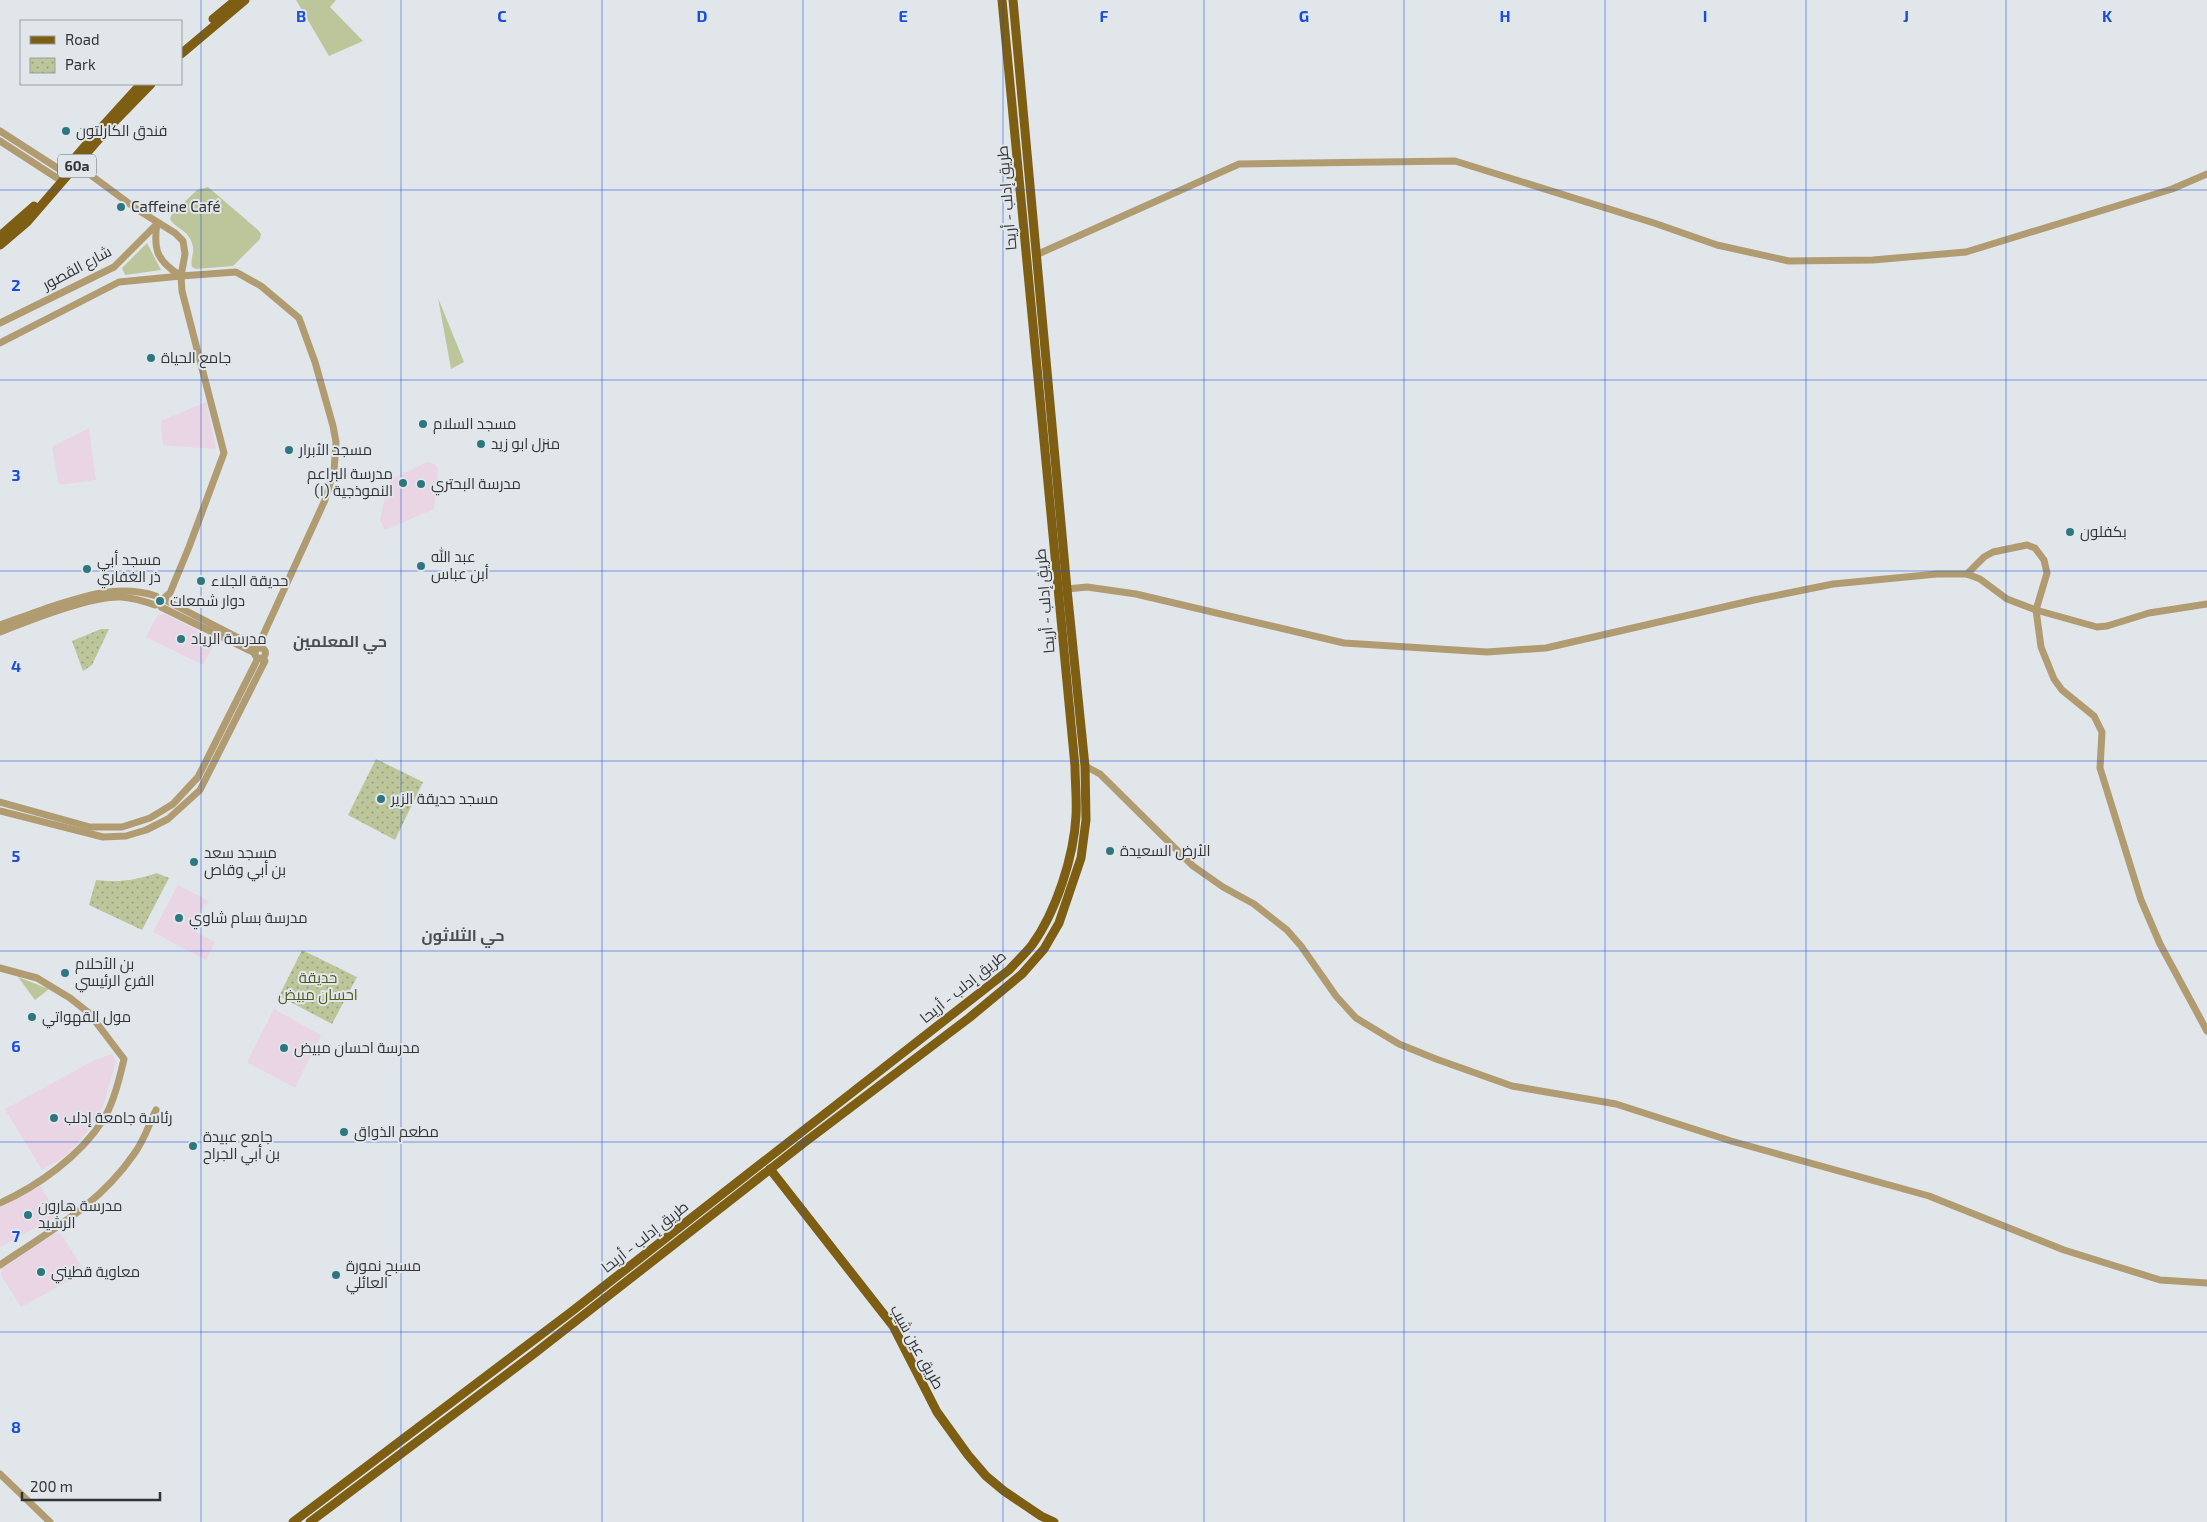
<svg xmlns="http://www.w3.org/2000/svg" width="2207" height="1522" viewBox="0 0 2207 1522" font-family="'Exo 2',Cairo,sans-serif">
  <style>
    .education { fill: #e9d5e3 }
    .grass { fill: #bcc69a }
    .park { fill: url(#park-dots) }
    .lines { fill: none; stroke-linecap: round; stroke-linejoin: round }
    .minor { stroke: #b19c71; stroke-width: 7 }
    .major { stroke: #7d5e12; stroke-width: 9 }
    .grid { fill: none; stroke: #1d4ed8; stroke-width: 1; stroke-opacity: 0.55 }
    .poi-dot { fill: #2f7780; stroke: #e1e6eb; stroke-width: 2 }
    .labels { text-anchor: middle; stroke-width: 4; stroke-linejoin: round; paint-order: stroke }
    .shield { fill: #e1e6eb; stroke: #66696c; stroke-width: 1 }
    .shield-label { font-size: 14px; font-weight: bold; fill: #323436 }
    .poi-label { font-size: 15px; fill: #323436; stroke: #e1e6eb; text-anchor: start }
    .street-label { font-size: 15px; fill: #323436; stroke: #e1e6eb }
    .park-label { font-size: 15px; fill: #505a19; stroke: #e1e6eb }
    .neighbourhood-label { font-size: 16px; font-weight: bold; fill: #494e51; stroke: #e1e6eb }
    .grid-label { font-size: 16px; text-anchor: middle; font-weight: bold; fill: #1d4ed8; stroke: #e1e6eb; stroke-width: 4; stroke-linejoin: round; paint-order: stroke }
  </style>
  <defs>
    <pattern id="park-dots" width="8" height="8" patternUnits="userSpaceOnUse" patternTransform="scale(1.25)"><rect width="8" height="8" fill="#bcc69a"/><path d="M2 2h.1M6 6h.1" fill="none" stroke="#99a27e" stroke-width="1.8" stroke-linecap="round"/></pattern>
  </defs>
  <rect width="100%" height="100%" fill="#e1e6eb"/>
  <!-- education -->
  <g class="education">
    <path d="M206 402 216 449 163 445 161 421Z"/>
    <path d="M89 428 96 480 59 485 52 447Z"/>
    <path d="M427 462 434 464 438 468 434 509 385 530 380 520 388 484 392 479Z"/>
    <path d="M165 614 216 640 203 665 146 637 158 615Z"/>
    <path d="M178 885 209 901 206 906 204 905 191 930 215 942 206 960 153 932Z"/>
    <path d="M274 1009 321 1035 295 1088 247 1062Z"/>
    <path d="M112 1054 116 1061 104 1103 91 1127 67 1155 42 1170 5 1109 93 1061Z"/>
    <path d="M40 1186 57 1213 55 1217 0 1247V1208Z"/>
    <path d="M55 1233 62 1235 83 1269 78 1276 21 1307 1 1275 2 1268Z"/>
  </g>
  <!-- grass -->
  <g class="grass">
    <path d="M296 0H336L330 7 363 41 329 56Z"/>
    <path d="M208 187 258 230 261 234 260 239 233 266 196 269 192 267C190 261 194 254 193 247 190 230 177 230 170 219L172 214 197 190Z"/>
    <path d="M147 243 161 270 125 275 122 268Z"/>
    <path d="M438 298 464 362 451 369Z"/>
    <path d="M18 977 49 989 35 1000Z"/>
  </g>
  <!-- park -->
  <g class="park">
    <path d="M101 629H109L92 665 83 671 72 641Z"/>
    <path d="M376 759 423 782 395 840 348 815Z"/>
    <path d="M157 873 169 878 142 930 89 905 96 880C118 883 137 880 157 873Z"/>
    <path d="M302 950 357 977 332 1024 279 996Z"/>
  </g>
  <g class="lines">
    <!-- minor -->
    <g class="minor">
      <path d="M0 131 59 169 64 170 77 165 138 210 175 233 183 241 185 254 181 276C157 261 153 250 157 223"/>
      <path d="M0 141 57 178 66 177"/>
      <path d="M1036 255 1239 164 1455 161 1654 223 1717 245 1789 261 1873 260 1966 252 2172 189 2207 174"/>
      <path d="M0 323 114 267 157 224"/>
      <path d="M0 343 119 282 181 276 236 272 261 286 299 318 315 362 333 426 336 442 334 471 325 500 260 642V648"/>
      <path d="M1967 574 1984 557 1993 552 2027 545 2035 548 2044 560 2047 573 2036 610 2041 647 2054 679 2062 690 2094 716 2102 732 2100 768 2141 900 2160 944 2207 1031"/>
      <path d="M1067 589 1087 587 1136 594 1344 643 1487 652 1546 648 1754 600 1833 584 1937 574H1967L1980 579 2007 599 2036 610 2097 627 2107 626 2149 613 2207 604"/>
      <path d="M164 598 170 593 189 547 224 453 182 291 181 276"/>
      <path d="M165 600 258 648"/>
      <path d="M161 607 255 653"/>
      <path d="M0 625C15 619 32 614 47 608 83 596 118 584 156 596"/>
      <path d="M0 632C28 621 93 595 121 597 133 598 144 601 155 605"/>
      <circle cx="260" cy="653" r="5.5"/>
      <path d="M1085 766 1100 774 1193 866 1223 887 1254 904 1287 930 1301 946 1336 996 1356 1018 1399 1044 1436 1059 1512 1086 1616 1104 1731 1141 1929 1196 2064 1250 2160 1280 2207 1283"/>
      <path d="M0 802 90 827H122L150 818 173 804 198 777 258 658"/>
      <path d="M0 811 103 837 126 836 146 830 168 819 200 790 265 661 263 658"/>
      <path d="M0 968 37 978 70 998 89 1013 124 1059C120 1077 113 1105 103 1120 80 1156 38 1186 0 1203"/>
      <path d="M0 1265C50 1231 99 1205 134 1154 144 1141 149 1124 156 1110"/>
      <path d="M0 1474 50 1522"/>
    </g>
    <!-- major -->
    <g class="major">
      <path d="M213 19 236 0"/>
      <path d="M181 54 245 0"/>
      <path d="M101 128 141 84"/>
      <path d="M62 173 92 138"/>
      <path d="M0 236 34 206"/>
      <path d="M0 245 27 222 111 125 151 84"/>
      <path d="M770 1169 893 1326 937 1412 968 1455 986 1476 1004 1491 1041 1516 1054 1522"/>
      <path d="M293 1522 571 1312 1009 970C1016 962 1025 954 1032 945 1056 912 1074 856 1076 816 1077 799 1075 782 1075 766L1002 0"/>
      <path d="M310 1522 535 1353 805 1142 969 1018 1022 974 1044 949 1059 923 1081 858 1086 820 1085 766 1067 589 1013 0"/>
    </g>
  </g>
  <!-- grid -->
  <path class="grid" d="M201 0V1522M401 0V1522M602 0V1522M803 0V1522M1003 0V1522M1204 0V1522M1404 0V1522M1605 0V1522M1806 0V1522M2006 0V1522M0 190H2207M0 380H2207M0 571H2207M0 761H2207M0 951H2207M0 1142H2207M0 1332H2207"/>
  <!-- markers -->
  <g class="poi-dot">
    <circle cx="66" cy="131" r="5"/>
    <circle cx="121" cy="207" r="5"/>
    <circle cx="151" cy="358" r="5"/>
    <circle cx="423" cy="424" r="5"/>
    <circle cx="481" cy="444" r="5"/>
    <circle cx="289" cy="450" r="5"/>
    <circle cx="403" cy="483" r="5"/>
    <circle cx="421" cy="484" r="5"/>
    <circle cx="2070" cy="532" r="5"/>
    <circle cx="421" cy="566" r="5"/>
    <circle cx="87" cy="569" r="5"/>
    <circle cx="201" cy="581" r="5"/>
    <circle cx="160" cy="601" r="5"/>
    <circle cx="181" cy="639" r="5"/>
    <circle cx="381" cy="799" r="5"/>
    <circle cx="1110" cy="851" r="5"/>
    <circle cx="194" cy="862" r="5"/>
    <circle cx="179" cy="918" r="5"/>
    <circle cx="65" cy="973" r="5"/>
    <circle cx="32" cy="1017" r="5"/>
    <circle cx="284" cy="1048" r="5"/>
    <circle cx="54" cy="1118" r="5"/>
    <circle cx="344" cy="1132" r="5"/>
    <circle cx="193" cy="1146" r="5"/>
    <circle cx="28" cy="1215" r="5"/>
    <circle cx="41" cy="1272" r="5"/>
    <circle cx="336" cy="1275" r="5"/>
  </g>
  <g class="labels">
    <!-- shield labels -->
    <rect class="shield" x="58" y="154.5" width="38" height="23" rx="4"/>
    <g class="shield-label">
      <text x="77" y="171">60a</text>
    </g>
    <!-- poi labels -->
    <g class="poi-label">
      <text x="76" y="136">فندق الكارلتون</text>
      <text x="131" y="212">Caffeine Café</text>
      <text x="161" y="363">جامع الحياة</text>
      <text x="433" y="429">مسجد السلام</text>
      <text x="491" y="449">منزل ابو زيد</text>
      <text x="299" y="455">مسجد الأبرار</text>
      <text x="393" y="479" text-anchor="end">مدرسة البراعم<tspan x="393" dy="17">النموذجية (١)</tspan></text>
      <text x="431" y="489">مدرسة البحتري</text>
      <text x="2080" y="537">بكفلون</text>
      <text x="431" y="562">عبد الله<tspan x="431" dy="17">أبن عباس</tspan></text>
      <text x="97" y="565">مسجد أبي<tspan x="97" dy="17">ذر الغفاري</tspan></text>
      <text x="211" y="586">حديقة الجلاء</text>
      <text x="170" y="606">دوار شمعات</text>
      <text x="191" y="644">مدرسة الرياد</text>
      <text x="391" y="804">مسجد حديقة الزير</text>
      <text x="1120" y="856">الأرض السعيدة</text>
      <text x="204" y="858">مسجد سعد<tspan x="204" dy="17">بن أبي وقاص</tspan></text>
      <text x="189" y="923">مدرسة بسام شاوي</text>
      <text x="75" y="969">بن الأحلام<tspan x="75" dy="17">الفرع الرئيسي</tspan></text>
      <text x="42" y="1022">مول القهواتي</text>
      <text x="294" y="1053">مدرسة احسان مبيض</text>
      <text x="64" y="1123">رئاسة جامعة إدلب</text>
      <text x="354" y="1137">مطعم الذواق</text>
      <text x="203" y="1142">جامع عبيدة<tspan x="203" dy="17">بن أبي الجراح</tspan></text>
      <text x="38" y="1211">مدرسة هارون<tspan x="38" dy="17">الرشيد</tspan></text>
      <text x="346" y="1271">مسبح نمورة<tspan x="346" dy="17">العائلي</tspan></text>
      <text x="51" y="1277">معاوية قطيني</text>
    </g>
    <!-- street labels -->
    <g class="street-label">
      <text transform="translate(1007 198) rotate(-95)" y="5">طريق إدلب - أريحا</text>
      <text transform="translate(77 268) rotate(-28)" y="5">شارع القصور</text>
      <text transform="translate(1045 601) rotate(-95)" y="5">طريق إدلب - أريحا</text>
      <text transform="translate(963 987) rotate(-39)" y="5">طريق إدلب - أريحا</text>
      <text transform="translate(645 1237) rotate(-38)" y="5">طريق إدلب - أريحا</text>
      <text transform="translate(917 1347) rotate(61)" y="5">طريق عين شيب</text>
    </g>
    <!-- park labels -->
    <g class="park-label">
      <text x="318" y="983">حديقة<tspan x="318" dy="17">احسان مبيض</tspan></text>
    </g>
    <!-- neighbourhood labels -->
    <g class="neighbourhood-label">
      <text x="340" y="647">حي المعلمين</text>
      <text x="463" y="941">حي الثلاثون</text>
    </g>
  </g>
  <g class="grid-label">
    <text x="301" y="22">B</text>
    <text x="502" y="22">C</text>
    <text x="702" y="22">D</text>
    <text x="903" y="22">E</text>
    <text x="1104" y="22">F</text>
    <text x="1304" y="22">G</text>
    <text x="1505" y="22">H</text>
    <text x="1705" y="22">I</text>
    <text x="1906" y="22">J</text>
    <text x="2107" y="22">K</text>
    <text x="16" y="291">2</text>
    <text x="16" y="481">3</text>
    <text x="16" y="672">4</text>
    <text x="16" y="862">5</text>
    <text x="16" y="1052">6</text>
    <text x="16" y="1242">7</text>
    <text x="16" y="1433">8</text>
  </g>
  <!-- legend -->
  <rect x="20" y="20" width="162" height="65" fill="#e1e6eb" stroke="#9b9fa3"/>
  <rect x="30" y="36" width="25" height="8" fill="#7d5e12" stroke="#9b9fa3"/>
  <text x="65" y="45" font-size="15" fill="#323436">Road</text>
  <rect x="30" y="58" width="25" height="15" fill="url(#park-dots)" stroke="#9b9fa3"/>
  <text x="65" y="70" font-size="15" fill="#323436">Park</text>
  <!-- scale -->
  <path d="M22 1492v8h138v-8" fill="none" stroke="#323436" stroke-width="2.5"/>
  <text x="30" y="1492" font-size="15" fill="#323436" stroke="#e1e6eb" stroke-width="4" paint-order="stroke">200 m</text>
</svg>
